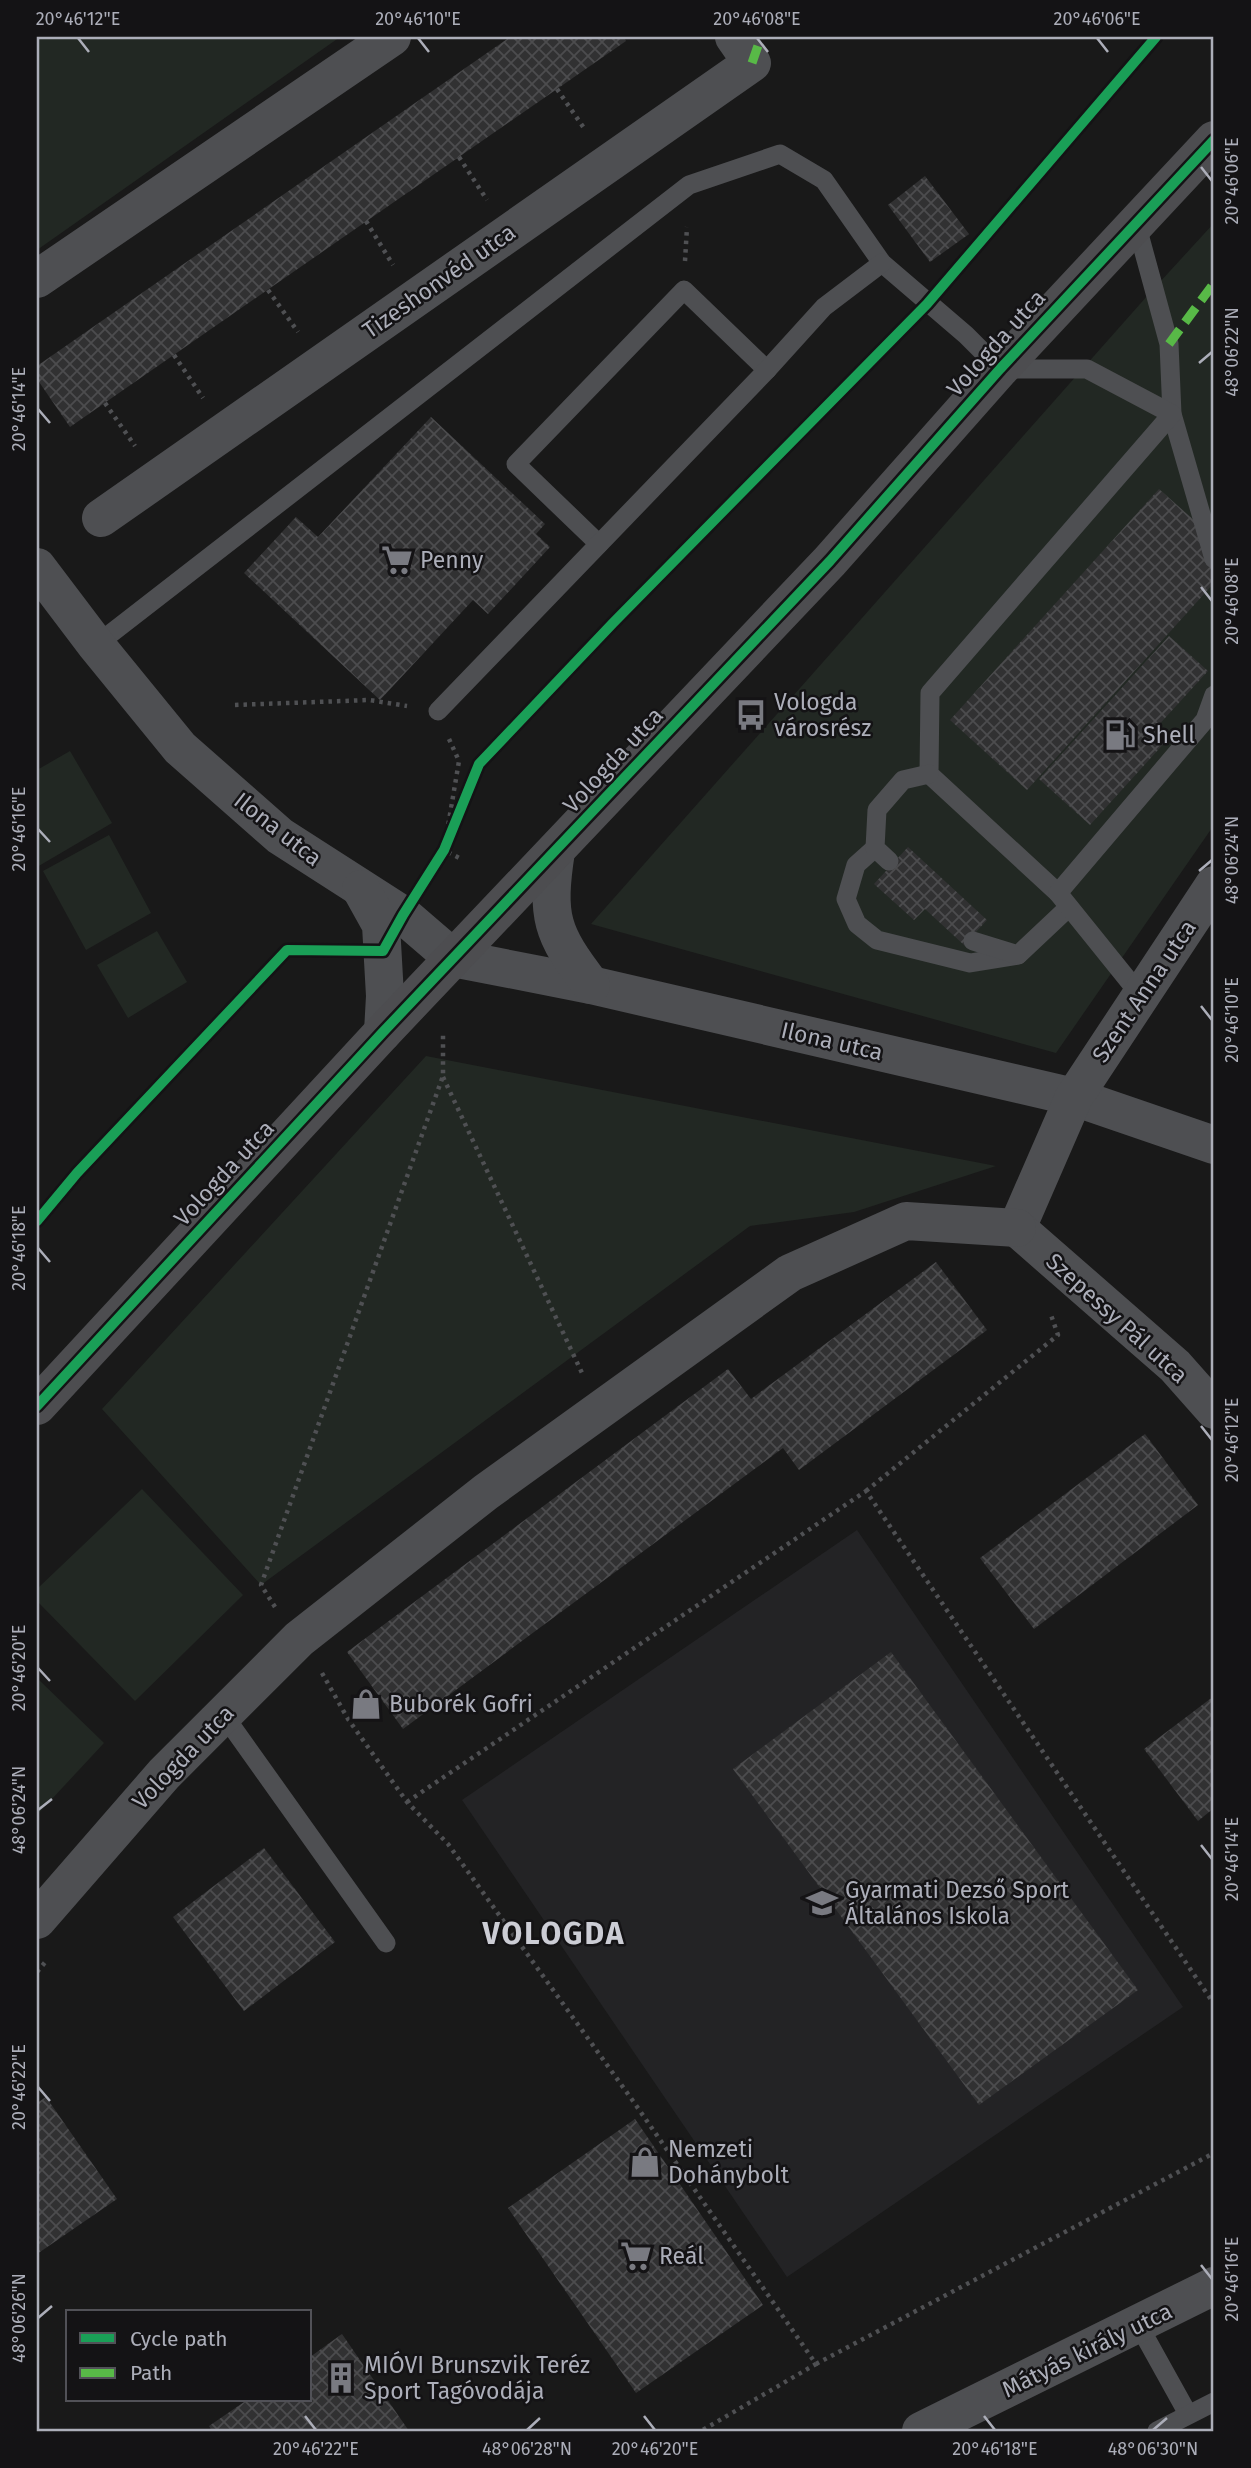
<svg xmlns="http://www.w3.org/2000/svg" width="1251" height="2468" viewBox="0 0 1251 2468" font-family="'Fira Sans',sans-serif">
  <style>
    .built { fill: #232325 }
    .green { fill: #222823 }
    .building { fill: url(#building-cross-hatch) }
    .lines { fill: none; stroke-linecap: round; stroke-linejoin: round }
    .path { stroke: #4f5053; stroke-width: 4.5; stroke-dasharray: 3.5 5; stroke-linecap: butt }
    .lane { stroke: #4e4f52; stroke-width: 19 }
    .street { stroke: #4e4f52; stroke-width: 38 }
    .secondary { stroke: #4d4d50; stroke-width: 38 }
    .quiet { stroke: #58b947; stroke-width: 9; stroke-dasharray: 18 9; stroke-linecap: butt }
    .cycleway-casing { stroke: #141315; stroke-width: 15 }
    .cycleway { stroke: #1a9f57; stroke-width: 10 }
    .ticks { fill: none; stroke: #acaeb9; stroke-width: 2.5 }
    .labels { text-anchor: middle; stroke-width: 5; stroke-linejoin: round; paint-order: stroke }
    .street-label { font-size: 23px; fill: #acaeb9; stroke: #141315 }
    .poi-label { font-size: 23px; fill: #acaeb9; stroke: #141315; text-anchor: start }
    .district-label { font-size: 30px; font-weight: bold; letter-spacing: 2px; fill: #cccdd5; stroke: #141315 }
    .neatline { fill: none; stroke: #acaeb9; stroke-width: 2.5 }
    .ticks-label { font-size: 18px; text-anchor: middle; fill: #acaeb9 }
  </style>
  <defs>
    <pattern id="building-cross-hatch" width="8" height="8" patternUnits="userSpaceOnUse" patternTransform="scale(1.75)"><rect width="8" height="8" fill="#313132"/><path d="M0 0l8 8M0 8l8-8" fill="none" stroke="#4c4c4e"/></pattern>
  </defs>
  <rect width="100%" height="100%" fill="#191919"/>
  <!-- built -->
  <path class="built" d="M857 1530 1183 2007 787 2277 462 1800Z"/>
  <!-- green -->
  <g class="green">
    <path d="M37 37H340L37 250Z"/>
    <path d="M1214 223V825L1056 1053 591 924 1148 295Z"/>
    <path d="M70 751 112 823 37 867V770Z"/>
    <path d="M109 835 151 913 86 950 43 871Z"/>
    <path d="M157 931 187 982 128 1018 97 965Z"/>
    <path d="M426 1056 996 1166 854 1212 750 1226 261 1585 102 1409Z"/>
    <path d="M142 1489 243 1595 135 1701 37 1601V1589Z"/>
    <path d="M37 1678 104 1743 37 1815Z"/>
  </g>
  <!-- building -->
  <g class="building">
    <path d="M510 37H624L626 41 70 427 37 379V366Z"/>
    <path d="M925 176 969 234 930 262 888 205Z"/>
    <path d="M431 417 545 524 536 534 550 547 488 614 473 600 380 700 244 573 296 517 318 537Z"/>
    <path d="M1159 489 1214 538V583L1027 790 950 720Z"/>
    <path d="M1169 636 1208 671 1155 729 1167 740 1090 825 1039 779Z"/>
    <path d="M908 847 987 920 964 945 925 909 914 920 874 884Z"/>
    <path d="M936 1262 987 1330 799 1470 783 1448 403 1729 347 1652 728 1369 751 1399Z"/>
    <path d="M1145 1434 1198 1505 1034 1629 980 1558Z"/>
    <path d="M891 1652 1138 1990 979 2105 733 1769Z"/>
    <path d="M1214 1696V1808L1198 1821 1144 1749Z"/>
    <path d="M264 1848 335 1942 244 2011 173 1917Z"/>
    <path d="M46 2097 117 2199 37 2254V2103Z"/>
    <path d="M635 2119 763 2305 636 2393 508 2208Z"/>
    <path d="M342 2334 409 2431H212L209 2426 247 2400H310V2357Z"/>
  </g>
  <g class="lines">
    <!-- path -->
    <g class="path">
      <path d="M557 89 586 131"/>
      <path d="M459 157 487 200"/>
      <path d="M366 221 393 265"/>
      <path d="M685 261 687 227"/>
      <path d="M268 290 298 332"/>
      <path d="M174 355 203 398"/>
      <path d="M105 403 135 446"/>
      <path d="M235 705 369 700 407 706"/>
      <path d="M449 739 459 761 444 850 463 860"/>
      <path d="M443 1077 582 1373"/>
      <path d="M866 1491 1058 1335 1051 1315"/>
      <path d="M275 1607 261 1585 443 1076V1031"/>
      <path d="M322 1673 348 1719 407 1802 448 1844 633 2101 816 2364 701 2431"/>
      <path d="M407 1802 866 1491 1214 2004"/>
      <path d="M37 1972 47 1960"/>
      <path d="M816 2364 1214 2153"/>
    </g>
    <!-- lane -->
    <g class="lane">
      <path d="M1136 223 1169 344 1172 414 1214 559"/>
      <path d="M599 544 516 464 684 290 767 370"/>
      <path d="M96 645 689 185 780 154 824 180 882 263 966 335 1000 369H1087L1172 414 930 693 929 774 1058 893"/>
      <path d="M438 711 767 370 824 307 882 263"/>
      <path d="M875 848 856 865 846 899 857 924 877 940 970 963 1018 955"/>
      <path d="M889 861 875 848 877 810 903 780 929 774"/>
      <path d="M973 941 1018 955 1069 907"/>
      <path d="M1141 996 1058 893 1205 720 1214 695"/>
      <path d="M223 1714 386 1943"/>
      <path d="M1138 2324 1188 2414"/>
      <path d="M1157 2431 1214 2402"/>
    </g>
    <!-- street -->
    <g class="street">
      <path d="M37 279 392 37"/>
      <path d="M101 518 752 63 734 37"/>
      <path d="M37 567 96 645 180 748 280 836 403 915 453 958 591 985 1074 1097 1214 1145"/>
      <path d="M556 851C546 917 551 933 591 985"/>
      <path d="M361 889 381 925 385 996 383 1032"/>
      <path d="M1017 1228 1074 1097 1214 885"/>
      <path d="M1017 1228 1175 1366 1214 1410"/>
      <path d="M37 1920 164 1774 299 1639 486 1492 790 1273 906 1221 1017 1228"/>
      <path d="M921 2431 1214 2286"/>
    </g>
    <!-- secondary -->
    <path class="secondary" d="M37 1406 383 1032 830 561 1000 369 1214 140"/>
    <!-- quiet -->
    <g class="quiet">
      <path d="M752 63 761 37"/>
      <path d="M1169 344 1214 283"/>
    </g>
    <defs>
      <g id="cycleway">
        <path d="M37 1221 77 1173 287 950 383 951 403 915 444 850 479 764 613 623 927 304 1156 37"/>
        <path d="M37 1406 383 1032 830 561 1000 369 1214 140"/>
      </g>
    </defs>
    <!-- cycleway casing -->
    <use href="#cycleway" class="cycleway-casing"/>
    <!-- cycleway -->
    <use href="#cycleway" class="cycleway"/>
  </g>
  <!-- ticks -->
  <path class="ticks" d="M78 38 89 52M418 38 429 52M757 38 768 52M1097 38 1108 52M1201 167 1212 181M1199 363 1212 352M38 409 50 423M1201 587 1212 601M38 829 50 842M1199 871 1212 860M1201 1006 1212 1020M38 1248 50 1262M1201 1426 1212 1440M38 1668 50 1681M38 1810 52 1799M1201 1845 1212 1859M38 2087 50 2101M1201 2265 1212 2279M38 2318 52 2306M305 2416 316 2430M644 2416 655 2430M984 2416 995 2430M527 2430 540 2418M1153 2430 1167 2418"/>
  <!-- icons -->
  <defs>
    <symbol id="supermarket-bare" viewBox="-9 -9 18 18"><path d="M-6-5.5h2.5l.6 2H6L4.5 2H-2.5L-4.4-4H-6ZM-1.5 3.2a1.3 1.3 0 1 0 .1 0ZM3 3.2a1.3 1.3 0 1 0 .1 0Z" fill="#797a81" stroke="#141315" stroke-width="2.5" paint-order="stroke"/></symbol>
    <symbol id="bus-bare" viewBox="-9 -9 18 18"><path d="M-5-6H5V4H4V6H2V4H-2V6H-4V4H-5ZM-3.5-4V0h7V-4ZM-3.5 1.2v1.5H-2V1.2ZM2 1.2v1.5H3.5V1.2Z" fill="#797a81" stroke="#141315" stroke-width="2.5" paint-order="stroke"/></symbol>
    <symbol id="fuel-bare" viewBox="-9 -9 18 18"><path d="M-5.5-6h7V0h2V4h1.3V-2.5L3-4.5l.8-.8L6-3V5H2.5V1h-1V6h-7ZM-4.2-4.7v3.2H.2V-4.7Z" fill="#797a81" stroke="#141315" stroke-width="2.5" paint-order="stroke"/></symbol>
    <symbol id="shop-bare" viewBox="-9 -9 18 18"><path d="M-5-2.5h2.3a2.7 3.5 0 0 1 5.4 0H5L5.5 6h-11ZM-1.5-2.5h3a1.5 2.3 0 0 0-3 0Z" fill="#797a81" stroke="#141315" stroke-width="2.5" paint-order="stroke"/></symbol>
    <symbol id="school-bare" viewBox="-9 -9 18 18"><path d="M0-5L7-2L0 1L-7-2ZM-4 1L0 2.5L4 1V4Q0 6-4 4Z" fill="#797a81" stroke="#141315" stroke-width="2.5" paint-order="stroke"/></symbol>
    <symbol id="building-bare" viewBox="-9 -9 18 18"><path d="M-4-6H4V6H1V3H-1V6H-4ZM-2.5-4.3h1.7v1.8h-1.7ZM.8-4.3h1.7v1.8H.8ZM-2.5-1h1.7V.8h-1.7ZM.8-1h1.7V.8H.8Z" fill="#797a81" stroke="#141315" stroke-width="2.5" paint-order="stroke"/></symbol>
  </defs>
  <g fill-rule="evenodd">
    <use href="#supermarket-bare" x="375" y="538" width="44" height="44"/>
    <use href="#bus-bare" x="729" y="693" width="44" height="44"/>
    <use href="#fuel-bare" x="1098" y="713" width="44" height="44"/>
    <use href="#shop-bare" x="344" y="1682" width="44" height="44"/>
    <use href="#school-bare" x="800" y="1881" width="44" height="44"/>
    <use href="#shop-bare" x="623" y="2140" width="44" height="44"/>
    <use href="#supermarket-bare" x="614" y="2234" width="44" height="44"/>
    <use href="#building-bare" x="319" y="2356" width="44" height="44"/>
  </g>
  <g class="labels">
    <!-- street labels -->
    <g class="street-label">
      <text transform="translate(439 281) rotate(-35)" y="8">Tizeshonvéd utca</text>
      <text transform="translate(996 343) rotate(-48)" y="8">Vologda utca</text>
      <text transform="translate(613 760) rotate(-47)" y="8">Vologda utca</text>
      <text transform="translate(278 829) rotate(38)" y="8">Ilona utca</text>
      <text transform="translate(1144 991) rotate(-56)" y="8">Szent Anna utca</text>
      <text transform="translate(832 1041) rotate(13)" y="8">Ilona utca</text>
      <text transform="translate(224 1173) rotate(-47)" y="8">Vologda utca</text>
      <text transform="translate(1117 1318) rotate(42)" y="8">Szepessy Pál utca</text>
      <text transform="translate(183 1757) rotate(-46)" y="8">Vologda utca</text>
      <text transform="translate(1087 2350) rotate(-26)" y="8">Mátyás király utca</text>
    </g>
    <!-- poi labels -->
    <g class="poi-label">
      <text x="420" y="568">Penny</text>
      <text x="774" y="710">Vologda<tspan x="774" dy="26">városrész</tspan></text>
      <text x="1143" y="743">Shell</text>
      <text x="389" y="1712">Buborék Gofri</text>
      <text x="845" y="1898">Gyarmati Dezső Sport<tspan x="845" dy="26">Általános Iskola</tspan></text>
      <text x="668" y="2157">Nemzeti<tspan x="668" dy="26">Dohánybolt</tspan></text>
      <text x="659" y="2264">Reál</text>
      <text x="364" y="2373">MIÓVI Brunszvik Teréz<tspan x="364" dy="26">Sport Tagóvodája</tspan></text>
    </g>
    <!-- district labels -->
    <g class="district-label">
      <text x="554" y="1944">VOLOGDA</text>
    </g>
  </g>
  <!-- border -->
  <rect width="1251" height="2468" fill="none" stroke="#141315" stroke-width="77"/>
  <!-- legend -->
  <rect x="66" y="2310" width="245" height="91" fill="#141315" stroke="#515157" stroke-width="2"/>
  <rect x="80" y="2333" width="35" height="10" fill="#1a9f57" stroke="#515157" stroke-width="2"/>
  <text x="130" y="2346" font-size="21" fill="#acaeb9">Cycle path</text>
  <rect x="80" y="2368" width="35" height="10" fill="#58b947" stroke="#515157" stroke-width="2"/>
  <text x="130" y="2380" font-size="21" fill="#acaeb9">Path</text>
  <rect x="38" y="38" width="1174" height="2392" class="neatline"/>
  <g class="ticks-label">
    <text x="78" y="25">20°46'12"E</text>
    <text x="418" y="25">20°46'10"E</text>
    <text x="757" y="25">20°46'08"E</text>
    <text x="1097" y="25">20°46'06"E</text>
    <text transform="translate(1232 181) rotate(-90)" y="6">20°46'06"E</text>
    <text transform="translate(1232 352) rotate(-90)" y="6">48°06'22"N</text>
    <text transform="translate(19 409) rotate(-90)" y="6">20°46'14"E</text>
    <text transform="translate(1232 601) rotate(-90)" y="6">20°46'08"E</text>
    <text transform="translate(19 829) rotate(-90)" y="6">20°46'16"E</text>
    <text transform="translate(1232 860) rotate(-90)" y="6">48°06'24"N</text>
    <text transform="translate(1232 1020) rotate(-90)" y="6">20°46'10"E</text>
    <text transform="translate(19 1248) rotate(-90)" y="6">20°46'18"E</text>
    <text transform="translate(1232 1440) rotate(-90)" y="6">20°46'12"E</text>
    <text transform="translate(19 1668) rotate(-90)" y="6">20°46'20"E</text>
    <text transform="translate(19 1810) rotate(-90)" y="6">48°06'24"N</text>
    <text transform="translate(1232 1859) rotate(-90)" y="6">20°46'14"E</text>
    <text transform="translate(19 2087) rotate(-90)" y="6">20°46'22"E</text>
    <text transform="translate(1232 2279) rotate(-90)" y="6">20°46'16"E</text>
    <text transform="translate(19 2318) rotate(-90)" y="6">48°06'26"N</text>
    <text x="316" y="2455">20°46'22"E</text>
    <text x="527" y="2455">48°06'28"N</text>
    <text x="655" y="2455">20°46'20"E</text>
    <text x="995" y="2455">20°46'18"E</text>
    <text x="1153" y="2455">48°06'30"N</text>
  </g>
</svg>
